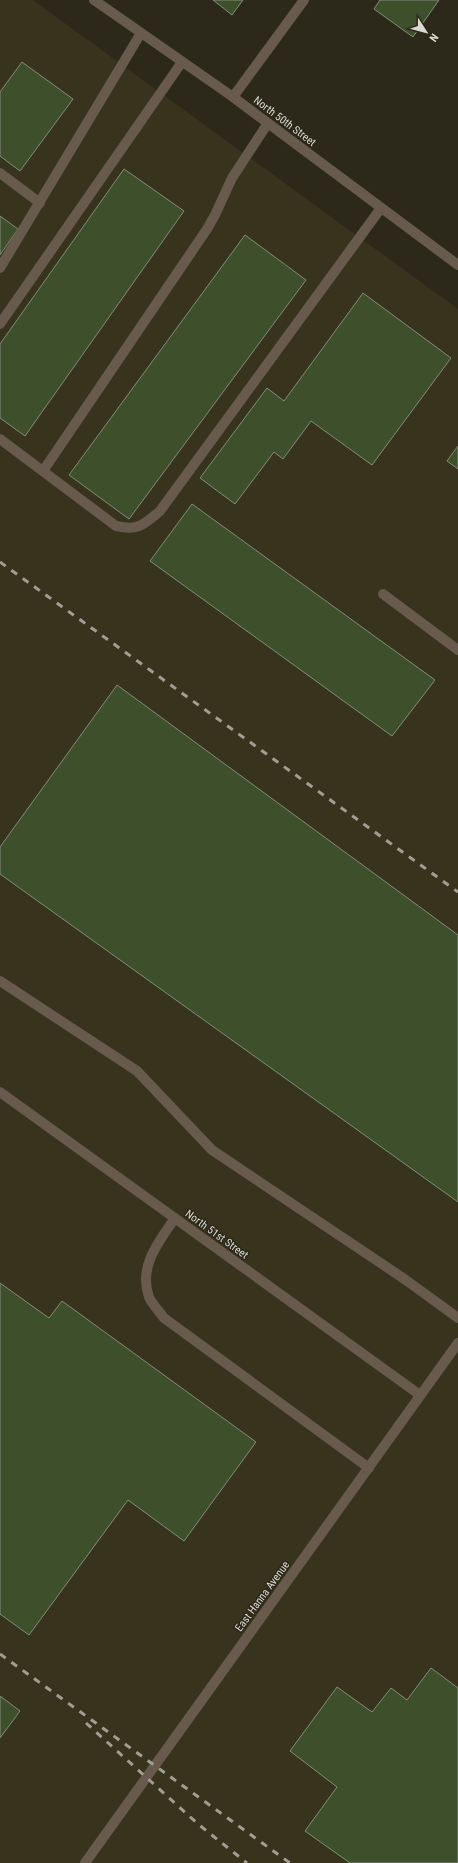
<svg xmlns="http://www.w3.org/2000/svg" width="458" height="1863" viewBox="0 0 458 1863" font-family="'Roboto Condensed',sans-serif">
  <style>
    .built { fill: #37331d }
    .building { fill: #3e502b; stroke: #848c7c }
    .lines { fill: none; stroke-linecap: round; stroke-linejoin: round }
    .service { stroke: #685a4c; stroke-width: 10 }
    .minor { stroke: #685a4c; stroke-width: 10 }
    .tertiary { stroke: #685a4c; stroke-width: 10 }
    .rail { stroke: #a19f94; stroke-width: 3; stroke-dasharray: 7 7; stroke-linecap: butt }
    .labels { text-anchor: middle; stroke-width: 3; stroke-linejoin: round; paint-order: stroke }
    .street-label { font-size: 11px; fill: #dbd9d0; stroke: #2c291b }
  </style>
  <rect width="100%" height="100%" fill="#2c291b"/>
  <!-- built -->
  <path class="built" d="M0 0H33L458 309V1863H0Z"/>
  <!-- building -->
  <g class="building">
    <path d="M213 0H243L232 15Z"/>
    <path d="M380 0H439L413 37 374 9Z"/>
    <path d="M22 62 73 99 20 171 0 156V92Z"/>
    <path d="M124 169 184 211 25 436 0 418V344Z"/>
    <path d="M0 216 18 229 0 255Z"/>
    <path d="M245 235 306 280 129 519 69 475Z"/>
    <path d="M363 293 451 358 372 465 311 421 283 459 274 452 235 504 200 478 267 388 284 401Z"/>
    <path d="M458 446V469L447 461Z"/>
    <path d="M192 504 435 680 392 736 150 561Z"/>
    <path d="M117 685 458 935V1202L0 874V847Z"/>
    <path d="M0 1283 49 1318 62 1301 256 1442 184 1541 128 1500 29 1635 0 1614Z"/>
    <path d="M431 1668 458 1688V1863H350L305 1831 337 1787 290 1751 337 1687 372 1712 391 1688 407 1700Z"/>
    <path d="M0 1696 20 1711 0 1738Z"/>
  </g>
  <g class="lines">
    <!-- service -->
    <g class="service">
      <path d="M0 173 40 203"/>
      <path d="M0 268 141 33"/>
      <path d="M0 324 182 62"/>
      <path d="M0 439 116 526C139 531 143 525 160 511L381 208"/>
      <path d="M43 471 207 229 215 215 232 178 268 123"/>
      <path d="M383 594 458 650"/>
      <path d="M0 981 137 1071 212 1150 403 1278 458 1318"/>
      <path d="M175 1218C159 1241 138 1267 149 1297 152 1304 159 1311 164 1318L369 1468"/>
    </g>
    <!-- minor -->
    <g class="minor">
      <path d="M233 97 304 0"/>
      <path d="M0 1092 420 1395"/>
    </g>
    <!-- tertiary -->
    <g class="tertiary">
      <path d="M94 0 233 97 458 265"/>
      <path d="M85 1863 458 1343"/>
    </g>
    <!-- rail -->
    <g class="rail">
      <path d="M0 562 458 892"/>
      <path d="M0 1654 290 1863"/>
      <path d="M86 1723 198 1824 247 1863"/>
    </g>
  </g>
  <g class="labels">
    <!-- street labels -->
    <g class="street-label">
      <text transform="translate(285 121) rotate(37)" y="4">North 50th Street</text>
      <text transform="translate(217 1234) rotate(36)" y="4">North 51st Street</text>
      <text transform="translate(262 1596) rotate(-54)" y="4">East Hanna Avenue</text>
    </g>
  </g>
  <!-- north arrow -->
  <g transform="translate(426 32) rotate(126)" stroke="#2c291b" stroke-width="3" paint-order="stroke">
  <path d="M0-3L7 15L0 10L-7 15Z" fill="#dbd9d0"/>
  <text y="-6" font-size="11" font-weight="bold" text-anchor="middle" fill="#dbd9d0">N</text>
  </g>
</svg>
